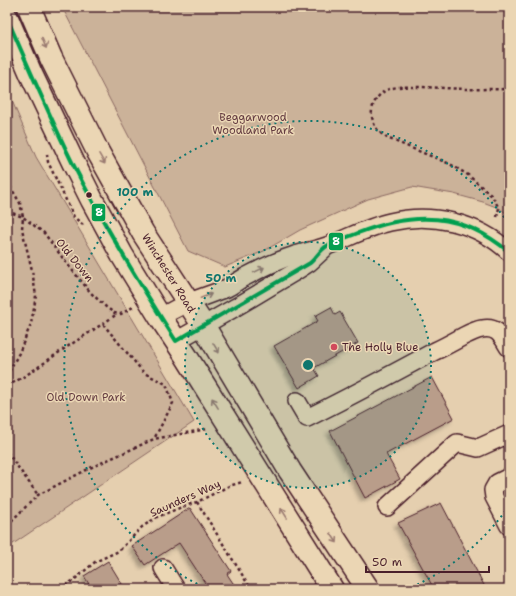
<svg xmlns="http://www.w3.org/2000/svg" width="516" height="596" viewBox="0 0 516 596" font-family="'Shantell Sans',sans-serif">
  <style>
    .green { fill: #cbb299; stroke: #8a6862 }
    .building { fill: #b99d8a; stroke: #4a1f2b; filter: url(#shadow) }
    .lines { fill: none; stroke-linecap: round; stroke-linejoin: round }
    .minor-casing { stroke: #4a1f2b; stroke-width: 20 }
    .major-casing { stroke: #4a1f2b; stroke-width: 25 }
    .path { stroke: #4a1f2b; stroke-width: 2.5; stroke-dasharray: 3 3; stroke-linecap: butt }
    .minor { stroke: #ebd6b4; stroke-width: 17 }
    .major { stroke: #ebd6b4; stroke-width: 22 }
    .bus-1-casing { stroke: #ebd6b4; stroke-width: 7 }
    .bus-1 { stroke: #049f4f; stroke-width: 4 }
    .oneway { stroke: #9a7a70 }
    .ring { fill: none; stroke: #0f766e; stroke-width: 2; stroke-dasharray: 2 4 }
    .bus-dot { fill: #4a1f2b; stroke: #ebd6b4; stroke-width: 1.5 }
    .poi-dot { fill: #d1495b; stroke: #ebd6b4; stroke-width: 1.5 }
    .labels { text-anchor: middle; stroke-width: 3; stroke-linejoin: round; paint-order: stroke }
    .park-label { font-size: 11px; fill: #643c41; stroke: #ebd6b4 }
    .street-label { font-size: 11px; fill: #4a1f2b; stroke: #ebd6b4 }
    .poi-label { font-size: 11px; fill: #4a1f2b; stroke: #ebd6b4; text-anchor: start }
    .centre { fill: #0f766e; stroke: #ebd6b4; stroke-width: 2 }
    .ring-label { font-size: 12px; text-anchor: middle; font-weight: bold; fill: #0f766e; stroke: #ebd6b4; stroke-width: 3; stroke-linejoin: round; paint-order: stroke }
    .line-badge { stroke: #ebd6b4; stroke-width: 1.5 }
    .badge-label { font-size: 11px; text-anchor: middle; font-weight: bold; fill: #fff }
  </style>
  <defs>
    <filter id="shadow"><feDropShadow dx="-3.5" dy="3.5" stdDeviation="2" flood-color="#0004"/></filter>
  </defs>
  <rect width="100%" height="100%" fill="#e5cfaf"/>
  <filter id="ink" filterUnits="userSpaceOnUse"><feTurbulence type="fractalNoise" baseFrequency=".025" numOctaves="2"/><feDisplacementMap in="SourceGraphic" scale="8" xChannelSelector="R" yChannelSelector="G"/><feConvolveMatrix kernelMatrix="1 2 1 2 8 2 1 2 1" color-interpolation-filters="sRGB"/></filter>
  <g filter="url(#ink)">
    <!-- green -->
    <g class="green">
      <path d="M62 7H509V215L499 208 483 202 454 194 412 187 368 199 300 230 264 251 225 267 188 251Z"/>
      <path d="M7 89 36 157 194 422 7 548Z"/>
    </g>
    <!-- building -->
    <g class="building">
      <path d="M331 307 335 315 340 312 358 343 314 368 319 376 299 388 274 346 318 321 315 316Z"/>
      <path d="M432 377 454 418 386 454 400 479 365 498 330 431Z"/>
      <path d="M441 503 486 589H434L398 523Z"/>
      <path d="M190 508 231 571 227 574 237 589H209L179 543 145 565 132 546Z"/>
      <path d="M108 561 125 589H92L84 576Z"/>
    </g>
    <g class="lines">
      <defs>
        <g id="minor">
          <path d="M160 317C170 312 180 306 190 302 202 297 215 293 227 288 233 285 239 280 245 277 260 269 276 261 292 256 304 252 316 250 327 246 348 238 368 227 390 222 431 212 477 222 509 252"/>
          <path d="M176 341 236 307 293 273 310 262 324 249"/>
          <path d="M297 401 307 418C350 397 392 374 435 351 444 347 453 342 462 337 468 334 475 330 482 329 498 326 502 337 509 348"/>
          <path d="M509 477 497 483 493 490 494 497 509 526"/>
          <path d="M387 507 457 443 478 448 509 434"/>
          <path d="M163 568 176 589"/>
        </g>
        <g id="major">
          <path d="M29 7 51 58 98 152 143 233 203 325 290 471 368 589"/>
          <path d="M7 18 31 74 73 162 92 200 122 255 160 317 186 356 332 589"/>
        </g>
      </defs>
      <!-- minor casing -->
      <use href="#minor" class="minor-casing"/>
      <!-- major casing -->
      <use href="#major" class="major-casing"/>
      <!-- path -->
      <g class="path">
        <path d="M47 154 48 162 74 217 83 225"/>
        <path d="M7 181 20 203 23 217 22 229 32 270 36 296 31 324 19 353 7 375"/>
        <path d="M7 211 23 217 44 233 68 265 91 293 106 307 114 313 121 314 133 307"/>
        <path d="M497 217 499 208 492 196 468 175 450 164 387 138C379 133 374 127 372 117 370 104 380 90 393 88 400 86 408 87 414 87 439 87 463 90 488 89 495 89 502 90 509 88"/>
        <path d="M103 324 144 373 166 384 173 403 154 439"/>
        <path d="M7 386C27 376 45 362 64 349 82 337 100 326 117 314"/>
        <path d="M7 452 38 495"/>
        <path d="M197 502 251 589"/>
        <path d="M7 525 38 495 90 468 154 439 207 429"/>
        <path d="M60 589 74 580 95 562 119 551 142 527 157 517 182 507 197 502 229 486 242 482"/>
      </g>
      <!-- minor -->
      <use href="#minor" class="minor"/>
      <!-- major -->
      <use href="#major" class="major"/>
      <defs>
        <path id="bus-1" d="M7 18C28 66 49 115 72 162 103 224 139 283 176 341L310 263C316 258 320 250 327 246 337 240 348 237 358 233 414 211 462 212 509 252"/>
      </defs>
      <!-- bus-1 casing -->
      <use href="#bus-1" class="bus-1-casing"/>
      <!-- bus-1 -->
      <use href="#bus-1" class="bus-1"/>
    </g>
    <!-- one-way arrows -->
    <defs><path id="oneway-shaft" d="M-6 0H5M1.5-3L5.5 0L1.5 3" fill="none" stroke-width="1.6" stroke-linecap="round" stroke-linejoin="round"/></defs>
    <g class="oneway">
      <use href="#oneway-shaft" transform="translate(44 43) rotate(67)"/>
      <use href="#oneway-shaft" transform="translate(102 159) rotate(60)"/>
      <use href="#oneway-shaft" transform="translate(259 270) rotate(-26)"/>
      <use href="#oneway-shaft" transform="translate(206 296) rotate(-21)"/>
      <use href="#oneway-shaft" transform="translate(216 348) rotate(59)"/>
      <use href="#oneway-shaft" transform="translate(215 403) rotate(-122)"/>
      <use href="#oneway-shaft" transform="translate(284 513) rotate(-122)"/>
      <use href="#oneway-shaft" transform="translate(334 538) rotate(57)"/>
    </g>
  </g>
  <!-- distance rings -->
  <circle cx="308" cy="365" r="123" fill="#0f766e" fill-opacity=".12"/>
  <g class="ring">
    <circle cx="308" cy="365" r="123"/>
    <path d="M509 506A245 245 0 0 1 408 589M208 589A245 245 0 1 1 509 224"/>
  </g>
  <!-- markers -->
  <circle class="bus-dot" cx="89" cy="195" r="3.5"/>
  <circle class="poi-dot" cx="334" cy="347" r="4"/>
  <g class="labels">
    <!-- park labels -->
    <g class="park-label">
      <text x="253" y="121">Beggarwood<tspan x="253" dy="13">Woodland Park</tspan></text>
      <text x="86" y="401">Old Down Park</text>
    </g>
    <!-- street labels -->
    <g class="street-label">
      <text transform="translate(75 260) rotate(51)" y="4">Old Down</text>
      <text transform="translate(169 273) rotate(58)" y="4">Winchester Road</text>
      <text transform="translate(185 498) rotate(-24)" y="4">Saunders Way</text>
    </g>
    <!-- poi labels -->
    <g class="poi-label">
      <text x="342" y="351">The Holly Blue</text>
    </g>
  </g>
  <circle cx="308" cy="365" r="6" class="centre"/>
  <g class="ring-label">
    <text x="135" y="196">100 m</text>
    <text x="221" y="282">50 m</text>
  </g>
  <g class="line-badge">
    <rect x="91" y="203" width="15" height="19" rx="4" fill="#049f4f"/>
    <rect x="328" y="232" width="16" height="19" rx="4" fill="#049f4f"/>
  </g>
  <g class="badge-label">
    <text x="99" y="216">8</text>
    <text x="336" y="245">8</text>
  </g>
  <!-- margin -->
  <rect width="516" height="596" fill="none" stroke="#ebd6b4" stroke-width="24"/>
  <rect x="12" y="12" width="492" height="572" fill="none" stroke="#4a1f2b" stroke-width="1.5" filter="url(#ink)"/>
  <!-- scale -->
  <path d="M366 566v6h123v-6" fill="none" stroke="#4a1f2b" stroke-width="2"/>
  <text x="372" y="566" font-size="12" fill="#4a1f2b" stroke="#ebd6b4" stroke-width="3" paint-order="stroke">50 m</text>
</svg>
